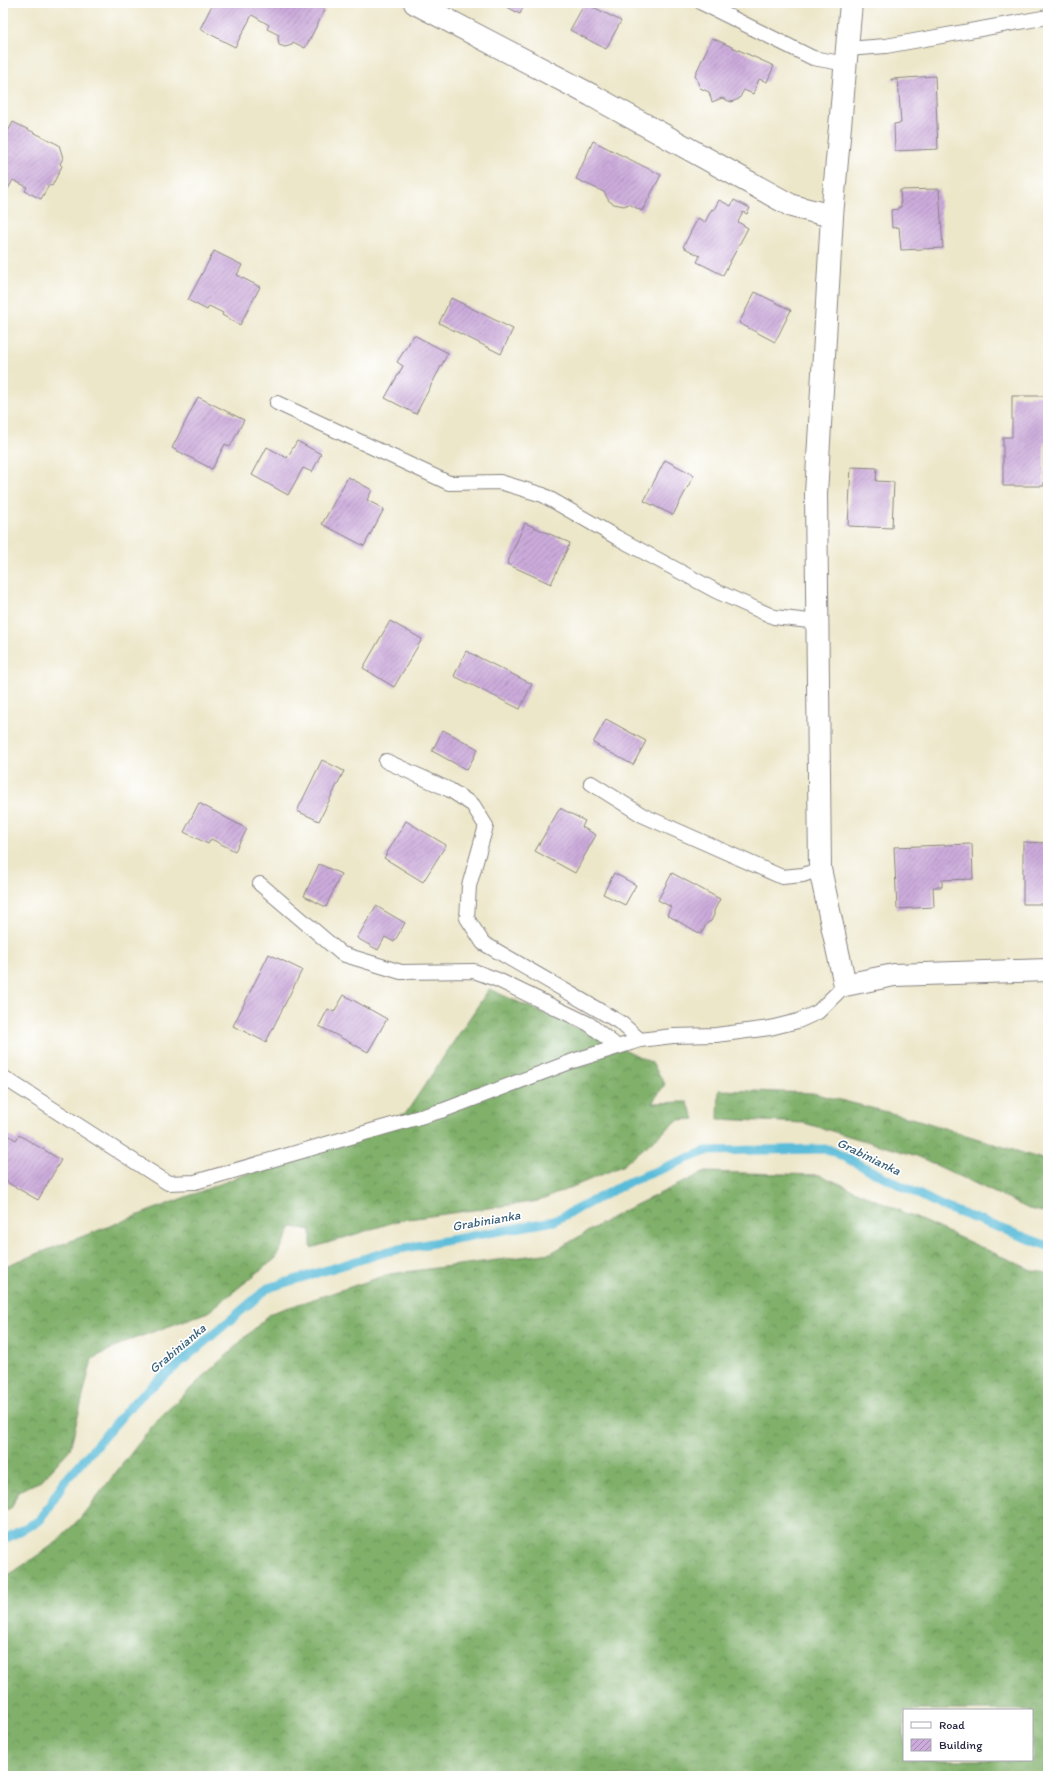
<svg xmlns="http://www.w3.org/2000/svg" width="1051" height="1779" viewBox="0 0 1051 1779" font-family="Itim,sans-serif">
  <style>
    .forest { fill: url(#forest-crowns); stroke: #516952; fill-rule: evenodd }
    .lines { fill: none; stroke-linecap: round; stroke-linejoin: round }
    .stream { stroke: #5abcd9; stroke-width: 9 }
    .building { fill: url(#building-hatch) }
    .service-casing { stroke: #888482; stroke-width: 16 }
    .minor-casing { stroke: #888482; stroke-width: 24 }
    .service { stroke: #fff; stroke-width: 14 }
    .minor { stroke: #fff; stroke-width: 22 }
    .labels { text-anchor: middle; stroke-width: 3.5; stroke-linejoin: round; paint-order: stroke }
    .water-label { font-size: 13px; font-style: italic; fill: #38607a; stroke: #fff }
  </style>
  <defs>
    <pattern id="forest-crowns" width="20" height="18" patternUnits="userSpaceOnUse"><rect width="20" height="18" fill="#80b06a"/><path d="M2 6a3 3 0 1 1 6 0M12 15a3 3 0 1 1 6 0" fill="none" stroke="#688f58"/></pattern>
    <pattern id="building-hatch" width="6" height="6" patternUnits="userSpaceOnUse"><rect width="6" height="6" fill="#ccabdb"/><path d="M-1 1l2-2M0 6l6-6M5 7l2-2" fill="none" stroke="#a58bb3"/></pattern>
  </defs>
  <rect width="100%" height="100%" fill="#fff"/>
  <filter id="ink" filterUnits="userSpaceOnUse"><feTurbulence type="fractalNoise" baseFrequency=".025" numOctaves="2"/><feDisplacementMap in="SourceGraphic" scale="8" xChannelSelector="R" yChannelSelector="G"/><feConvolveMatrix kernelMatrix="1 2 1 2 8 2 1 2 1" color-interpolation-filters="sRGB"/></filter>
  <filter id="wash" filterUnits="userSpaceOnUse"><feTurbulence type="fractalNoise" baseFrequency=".012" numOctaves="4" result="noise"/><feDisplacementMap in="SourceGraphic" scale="16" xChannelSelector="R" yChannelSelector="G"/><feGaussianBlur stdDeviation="0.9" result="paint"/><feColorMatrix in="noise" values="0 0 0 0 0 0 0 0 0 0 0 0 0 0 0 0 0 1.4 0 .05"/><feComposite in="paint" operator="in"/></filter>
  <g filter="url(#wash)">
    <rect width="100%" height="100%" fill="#ede7ca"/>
    <!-- forest -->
    <g class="forest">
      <path d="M489 989 626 1050 652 1063 665 1084 652 1103 687 1102 695 1119 678 1120 622 1166 539 1201 401 1220 311 1248V1230L292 1227 276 1258 208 1312 125 1342 92 1359 70 1449 41 1481 18 1491 12 1507 3 1512V1265L5 1266 406 1113Z"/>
      <path d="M719 1090 813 1093 922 1121 1048 1161V1213L1029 1209 917 1156 804 1123 718 1119Z"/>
      <path d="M705 1172 820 1175 1034 1271 1048 1273V1776H3V1579L57 1542 81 1517 157 1420 271 1313 390 1274 551 1253 625 1210ZM904 1710H1032V1760H904Z"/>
    </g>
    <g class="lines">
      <!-- stream -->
      <path class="stream" d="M3 1540 40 1520 64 1482 137 1399 268 1288 389 1251 554 1221 629 1182 706 1151 828 1149 944 1207 1048 1246"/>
    </g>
    <g id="blocks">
      <!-- building -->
      <g class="building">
        <path d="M213 3H314L313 4 325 10 305 48 293 42 292 45 285 47 279 45 278 38 279 35 267 29 269 25 252 15 235 47 200 29Z"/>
        <path d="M500 3H525L520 14Z"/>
        <path d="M585 3 621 21 606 49 570 30Z"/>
        <path d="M712 38 774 66 767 82 759 79 753 94 744 90 739 99 731 102 722 98 712 102 709 92 700 88 695 75Z"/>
        <path d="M935 76 938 149 895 151 894 124 901 123 898 80H891V79Z"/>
        <path d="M13 122 59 145 63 158 60 164 62 166 52 186 49 185 41 199 25 191 27 187 13 180 3 198V141Z"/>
        <path d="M593 141 661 175 642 211 629 204 624 206 614 204 609 201 604 192 576 179Z"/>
        <path d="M939 189 943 248 901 250 899 227 892 228 891 210 898 209V207H901L900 190Z"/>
        <path d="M719 200 731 206 734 200 750 208 747 214 743 212 738 222 748 228 723 275 697 262 700 256 683 247 698 218 705 222 712 209 714 210Z"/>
        <path d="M214 251 242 265 237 275 260 287 240 325 222 315 223 313 209 306 207 310 188 300Z"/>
        <path d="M755 292 791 310 775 342 739 323Z"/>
        <path d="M451 298 513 329 501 354 439 323Z"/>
        <path d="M414 335 448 353 416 414 385 398 403 366 397 362Z"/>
        <path d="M1012 396H1048V442H1044V486H1003V437H1012Z"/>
        <path d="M198 397 244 420 230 447 225 444 212 469 172 448Z"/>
        <path d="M297 441 321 454 312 472 303 468 288 495 252 475 267 447 287 458Z"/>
        <path d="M665 460 694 475 673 515 644 501Z"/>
        <path d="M851 467 877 468 876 481 894 482 892 528 848 526Z"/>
        <path d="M348 477 372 490 367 500 384 509 364 546 322 524Z"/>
        <path d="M525 523 570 543 551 584 507 564Z"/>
        <path d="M390 621 422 639 394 687 363 668Z"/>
        <path d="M466 651 532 684 520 709 454 676Z"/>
        <path d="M606 719 646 741 633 765 593 743Z"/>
        <path d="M443 730 478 749 467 770 432 751Z"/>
        <path d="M322 760 344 771 319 821 297 811Z"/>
        <path d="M199 803 247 829 235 851 211 839 208 844 184 832Z"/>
        <path d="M560 808 585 821 582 827 596 835 575 873 535 851Z"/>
        <path d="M406 821 446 845 423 882 384 858Z"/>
        <path d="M1023 842 1048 843V904H1023Z"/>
        <path d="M972 844 973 879 942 880V887H933L934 907 897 909 894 847Z"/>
        <path d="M319 864 341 874 326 907 304 896Z"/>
        <path d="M614 873 636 885 625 905 603 894Z"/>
        <path d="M672 873 720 899 714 911V915L711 921 707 923 701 934 667 915 671 907 658 900Z"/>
        <path d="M376 906 405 923 394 942 385 937 378 950 357 938Z"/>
        <path d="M269 954 302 970 266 1042 233 1026Z"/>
        <path d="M344 995 387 1019 368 1052 319 1026 328 1009 334 1012Z"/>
        <path d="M8 1135 16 1140 19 1135 61 1160 38 1200 3 1180 4 1161 3 1160V1145Z"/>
      </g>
    </g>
  </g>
  <g filter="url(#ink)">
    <use href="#blocks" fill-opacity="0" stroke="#888482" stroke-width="1"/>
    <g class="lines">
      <defs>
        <g id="service">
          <path d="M702 3 813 58 846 64"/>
          <path d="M847 49 886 46 1048 17"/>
          <path d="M277 403 449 483 500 482 543 495 616 537 716 591 774 617 818 622"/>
          <path d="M386 761 450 790 473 805 486 826 469 886 467 918 483 943 621 1023 640 1040"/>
          <path d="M591 783 642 815 782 877 803 875 820 869"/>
          <path d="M260 884 342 954 401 972 474 971 498 980 589 1024 618 1047"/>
          <path d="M3 1077 168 1183 195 1182 444 1110 573 1061 640 1040 673 1036 716 1035 770 1028 798 1021 818 1012 845 985"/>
        </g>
        <g id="minor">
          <path d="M415 3 591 95 792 206 832 216"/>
          <path d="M851 3 832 216 816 494 820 869 845 985 894 975 1048 970"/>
        </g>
      </defs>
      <!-- service casing -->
      <use href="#service" class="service-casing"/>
      <!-- minor casing -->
      <use href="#minor" class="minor-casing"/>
      <!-- service -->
      <use href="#service" class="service"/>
      <!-- minor -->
      <use href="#minor" class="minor"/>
    </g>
  </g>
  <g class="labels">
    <!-- water labels -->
    <g class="water-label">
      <text transform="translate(869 1156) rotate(26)" y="5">Grabinianka</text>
      <text transform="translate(486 1220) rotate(-10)" y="5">Grabinianka</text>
      <text transform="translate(177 1348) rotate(-40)" y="5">Grabinianka</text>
    </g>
  </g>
  <!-- margin -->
  <rect width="1051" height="1779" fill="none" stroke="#fff" stroke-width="16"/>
  <!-- legend -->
  <rect x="903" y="1709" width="130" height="52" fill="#ffffff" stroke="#a7a7b1"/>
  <rect x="911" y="1722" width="20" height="6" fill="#ffffff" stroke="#a7a7b1"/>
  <text x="939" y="1729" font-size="12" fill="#22223b">Road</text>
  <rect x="911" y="1739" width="20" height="12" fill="url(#building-hatch)" stroke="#a7a7b1"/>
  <text x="939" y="1749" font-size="12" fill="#22223b">Building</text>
</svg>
